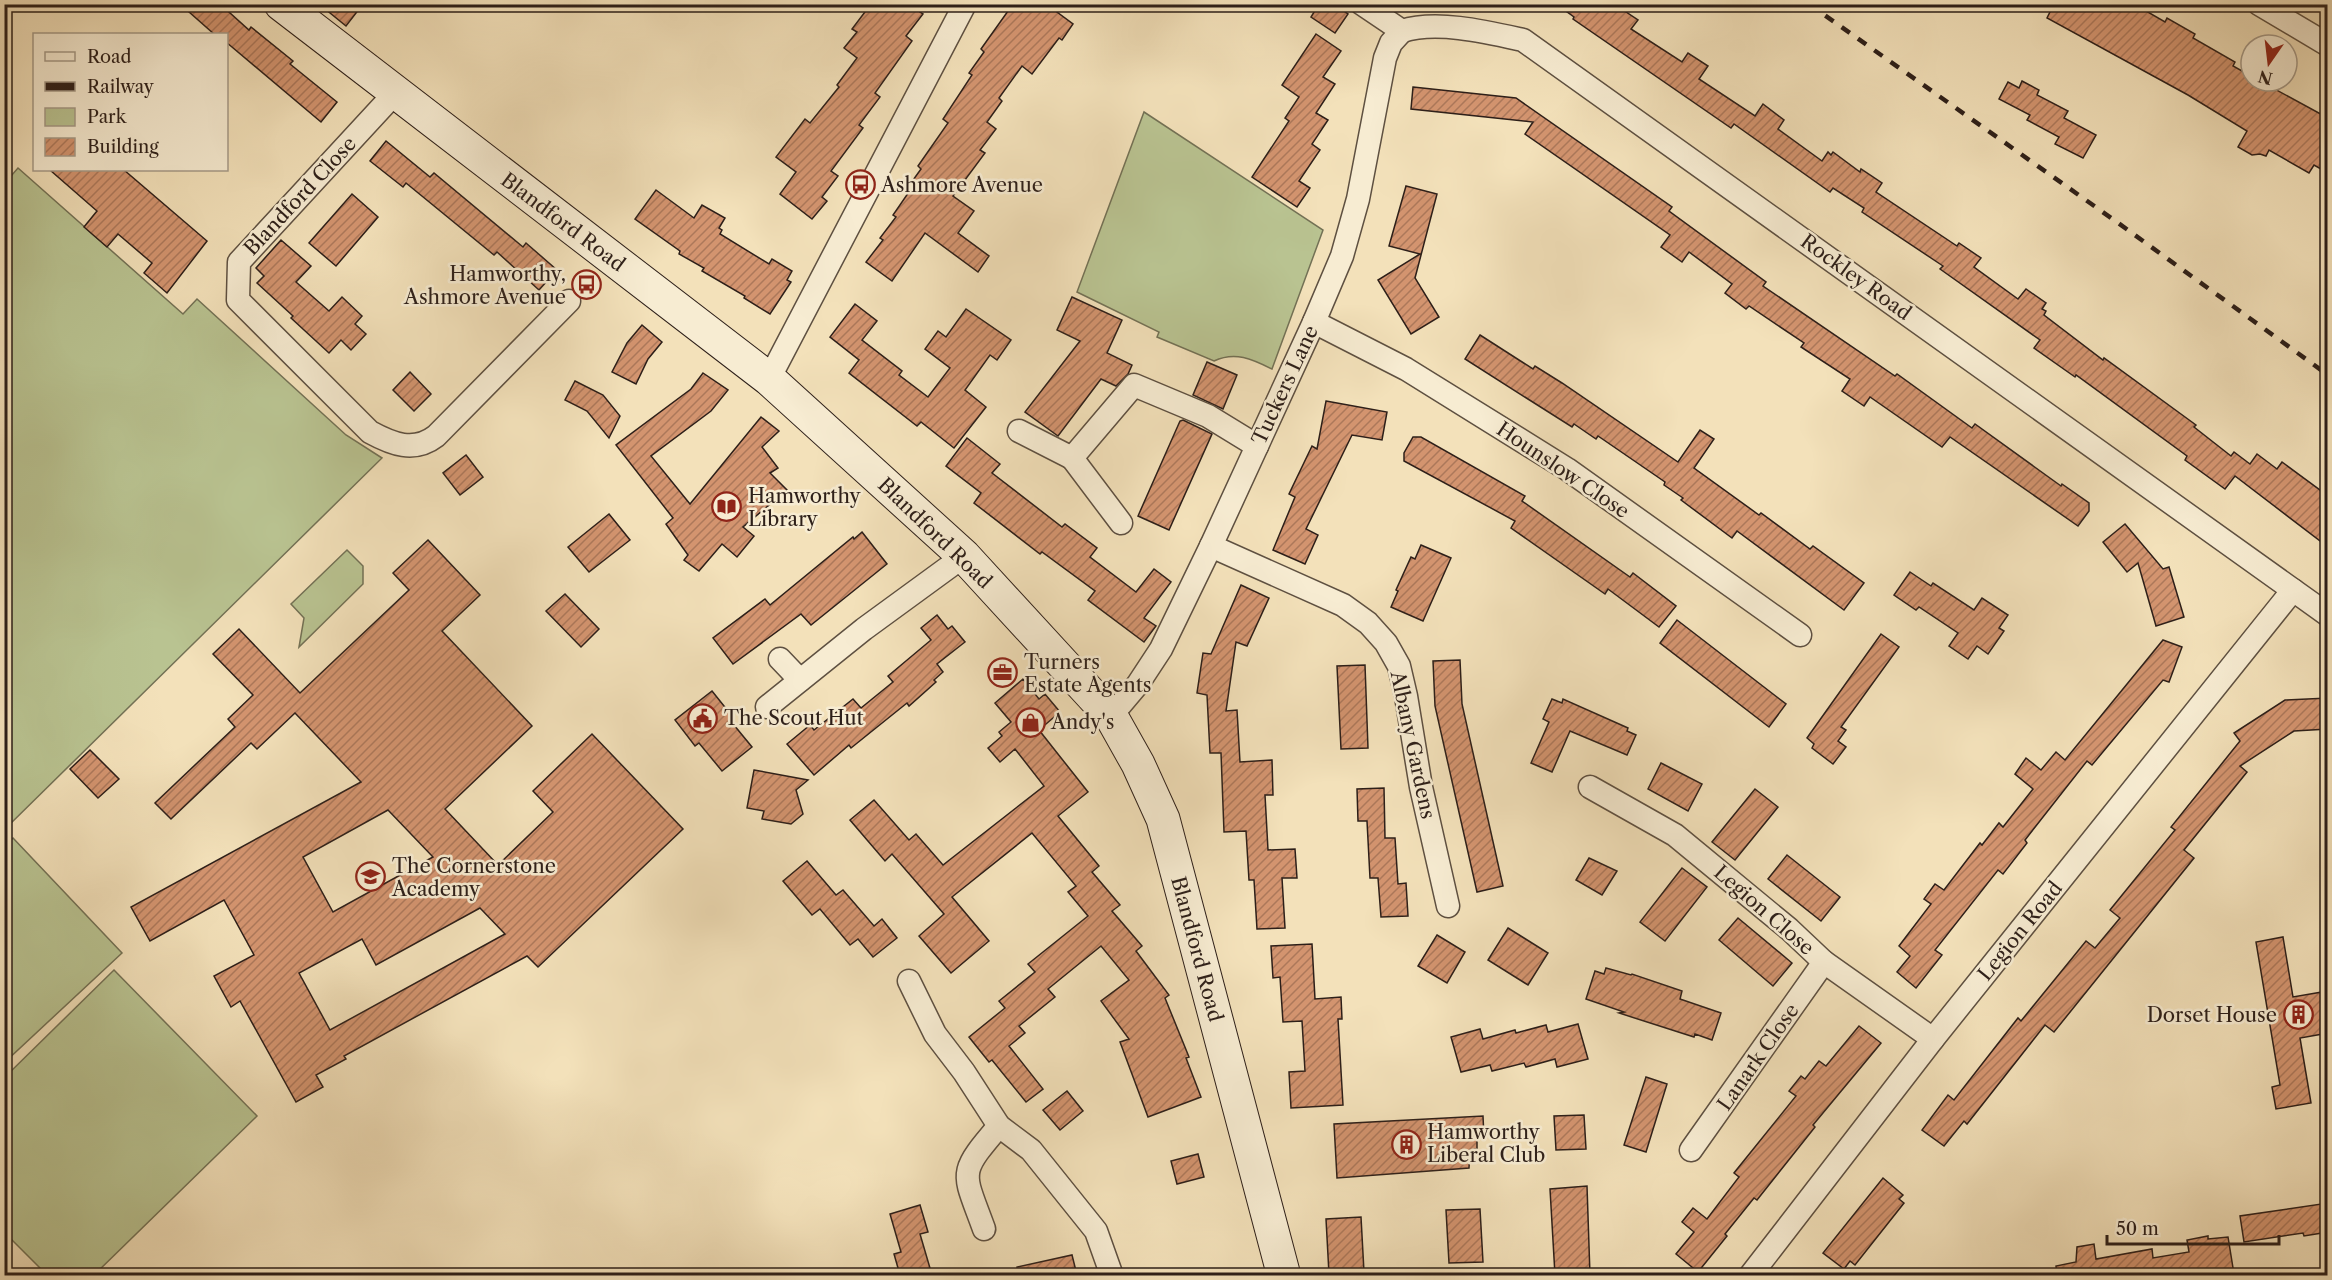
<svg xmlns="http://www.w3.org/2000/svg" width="2332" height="1280" viewBox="0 0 2332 1280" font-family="'Libre Caslon Text',serif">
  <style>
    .green { fill: #b9c391; stroke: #737155; stroke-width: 1.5 }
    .building { fill: url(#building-hatch); stroke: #2d1f19; stroke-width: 1.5; fill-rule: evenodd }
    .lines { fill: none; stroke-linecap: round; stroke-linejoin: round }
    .minor-casing { stroke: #5e5041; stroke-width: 25 }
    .secondary-casing { stroke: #2d1f19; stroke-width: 35 }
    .minor { stroke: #f7ecd2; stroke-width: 22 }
    .secondary { stroke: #f7ecd2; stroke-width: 33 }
    .rail { stroke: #2d1f19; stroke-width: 4.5; stroke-dasharray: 10 10; stroke-linecap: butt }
    .labels { text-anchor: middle; stroke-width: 5; stroke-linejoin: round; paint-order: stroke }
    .poi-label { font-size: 20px; fill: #2d1f19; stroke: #f7ecd2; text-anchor: start }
    .street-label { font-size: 20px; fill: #2d1f19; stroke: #f7ecd2 }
  </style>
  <defs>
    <pattern id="building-hatch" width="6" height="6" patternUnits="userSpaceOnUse" patternTransform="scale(1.5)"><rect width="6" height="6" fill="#d3946f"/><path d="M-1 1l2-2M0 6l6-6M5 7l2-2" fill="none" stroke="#ac785a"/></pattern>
  </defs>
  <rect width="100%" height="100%" fill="#f3e1ba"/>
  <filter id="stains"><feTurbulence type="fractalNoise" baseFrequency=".00333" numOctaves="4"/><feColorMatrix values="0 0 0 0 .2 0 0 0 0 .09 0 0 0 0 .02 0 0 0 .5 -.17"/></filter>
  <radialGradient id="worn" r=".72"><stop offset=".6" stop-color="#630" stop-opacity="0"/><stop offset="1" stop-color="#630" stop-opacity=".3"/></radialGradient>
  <!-- green -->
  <g class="green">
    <path d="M1144 112 1323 230 1272 369C1252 359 1235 351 1214 361L1157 337 1159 332 1077 292Z"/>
    <path d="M18 168 183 314 197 299 346 435 382 458 5 829 4 184Z"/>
    <path d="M347 550 363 566V584L299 647 304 618 291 604Z"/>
    <path d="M13 838 122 953 5 1062 4 846Z"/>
    <path d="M114 970 257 1116 94 1275H47L5 1233V1077Z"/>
  </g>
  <!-- building -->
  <g class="building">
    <path d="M180 4H220L249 30 251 27 293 61 290 64 337 102 321 122 226 42V34H214Z"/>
    <path d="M319 4H363L346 26Z"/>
    <path d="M871 4H926L920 12 923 14 906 36 912 41 875 93 880 97 859 125 863 128 831 171 838 176 822 197 827 201 812 219 780 194 796 172 776 157 805 119 810 123 839 87 837 85 857 58 844 48 857 32 852 29Z"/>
    <path d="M1013 4H1046L1073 24 1062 40 1059 38 1032 74 1022 66 999 98 1002 101 987 122 996 129 980 150 985 153 953 196 974 211 958 233 989 256 978 272 925 233 892 281 866 262 883 240 880 238 896 217 893 215 911 189 908 187 921 169 918 166 948 123 943 119 972 75 969 73 984 52 981 49Z"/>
    <path d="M1319 4H1334L1348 14 1335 33 1311 17Z"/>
    <path d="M1556 4H1614L1638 20 1631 29 1682 62 1688 53 1708 66 1699 79 1755 116 1763 104 1784 120 1778 129 1822 161 1828 152 1831 155 1833 152 1860 172 1861 169 1882 183 1876 192 1957 246 1959 243 1981 258 1974 267 2018 299 2026 289 2046 303 2042 309 2046 311 2044 315 2103 360 2104 358 2196 425 2194 427 2231 456 2234 452 2250 464 2257 454 2277 469 2282 462 2328 496V547L2235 476 2225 489 2185 460 2187 456 2076 375 2075 377 2034 348 2040 340 1940 269 1943 266 1862 212 1864 208 1833 188 1830 192 1734 124 1731 128 1573 19 1574 17Z"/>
    <path d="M2054 4H2134L2165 22 2167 18 2195 34 2193 38 2235 62 2233 66 2251 76V81H2260L2328 118V173L2314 165 2309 173 2269 150 2266 156 2260 154 2252 155 2238 147 2247 131 2188 95 2047 18Z"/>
    <path d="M1316 34 1341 51 1323 77 1335 84 1316 113 1328 120 1312 144 1320 150 1299 181 1310 188 1297 207 1252 177 1289 121 1285 118 1299 97 1282 85Z"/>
    <path d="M2022 81 2039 90 2037 95 2068 111 2064 118 2096 135 2083 158 2055 144 2059 137 2027 120 2030 115 1999 99 2008 82 2019 88Z"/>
    <path d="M1413 87 1516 98 1672 207 1669 211 1766 282 1763 286 1895 376 1897 374 1972 428 1975 424 2061 486 2062 484 2089 503V511L2078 526 1950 437 1942 447 1870 397 1864 406 1842 391 1850 379 1801 347 1804 343 1749 306 1746 309 1725 293 1732 284 1689 252 1682 262 1661 247 1670 235 1525 134 1533 122 1411 109Z"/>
    <path d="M386 141 430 177 434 173 523 247 526 243 557 270 539 290 497 252 494 255 406 183 403 187 370 161Z"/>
    <path d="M50 170H124L207 241 167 293 144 273 152 263 118 234 107 247 84 227 97 211Z"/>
    <path d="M1406 186 1437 194 1415 278 1439 317 1411 334 1378 280 1420 254 1389 246Z"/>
    <path d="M656 190 694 218 702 205 725 218 719 228 722 230 720 234 769 264 772 259 792 271 787 280 791 282 770 314 744 298 745 296 702 271 704 268 679 254 680 251 635 219Z"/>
    <path d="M352 194 378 217 336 266 309 243Z"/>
    <path d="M281 240 311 266 296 282 329 311 342 297 362 316 355 324 366 334 351 350 341 340 329 353 291 318 293 316 257 283 264 276 256 268Z"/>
    <path d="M1072 297 1122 320 1107 353 1132 365 1128 374 1116 386 1101 379 1058 436 1025 412 1080 341 1057 330Z"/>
    <path d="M855 304 877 321 862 340 902 371 899 375 928 397 950 368 925 349 938 331 946 337 966 309 1011 340 997 360 990 355 965 390 986 407 954 448 921 422 917 426 849 373 859 360 830 337Z"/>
    <path d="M642 325 662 342 648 359 636 384 612 372 627 343Z"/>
    <path d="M1480 335 1533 369 1535 366 1562 383 1678 462 1700 430 1714 439 1694 468 1759 515 1761 513 1810 549 1813 546 1864 583 1844 610 1737 531 1732 538 1681 500 1683 498 1664 485 1665 482 1598 436 1596 439 1574 424 1572 427 1465 359Z"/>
    <path d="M1207 362 1237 375 1223 409 1193 395Z"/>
    <path d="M410 372 431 394 414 411 393 390Z"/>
    <path d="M703 373 728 390 711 411 651 456 690 504 761 417 779 431 762 447 778 468 770 473 787 490 743 527 754 536 737 557 722 544 699 571 684 560 688 555 666 524 673 518 616 445 691 389Z"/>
    <path d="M575 381 603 395 620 416 609 438 587 411 565 400Z"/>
    <path d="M1326 401 1387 412 1382 440 1352 435 1306 529 1318 535 1305 564 1273 550 1295 497 1289 494 1312 446 1317 449Z"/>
    <path d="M1183 420 1212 434 1169 530 1138 516 1180 421Z"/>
    <path d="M1413 437H1421L1525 496 1522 501 1630 577 1633 573 1676 606 1659 627 1608 589 1605 594 1511 528 1515 521 1404 461V453Z"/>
    <path d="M967 438 1000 464 992 473 1062 527 1065 524 1097 548 1090 557 1136 592 1154 569 1171 582 1144 618 1156 626 1144 642 1088 600 1095 591 1042 552 1040 554 974 503 981 493 946 466Z"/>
    <path d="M466 455 483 477 460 495 443 473Z"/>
    <path d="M609 514 630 540 589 572 568 547Z"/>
    <path d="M2125 524 2163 569 2169 567 2184 617 2156 626 2138 563 2127 572 2103 542Z"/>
    <path d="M862 532 887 564 811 625 801 614 733 664 713 638 765 599 770 605 853 537 854 539Z"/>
    <path d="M428 540 480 595 442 631 532 726 445 809 498 865 553 812 533 791 592 734 683 829 538 967 527 956 344 1056 346 1059 316 1075 323 1087 296 1102 240 1001 231 1007 214 976 254 955 224 900 150 941 131 907 361 782 295 713 257 749 251 743 171 819 155 803 235 727 228 719 253 695 213 654 239 629 300 693 409 590 393 573ZM388 810 433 857 333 912 303 857ZM480 908 505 934 330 1030 299 973 362 939 376 965Z"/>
    <path d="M1421 545 1451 558 1423 621 1391 607 1398 591 1396 590 1411 557 1415 559Z"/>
    <path d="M1910 572 1931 586 1933 583 1974 610 1982 598 2008 615 1999 628 2004 631 1988 654 1977 646 1968 659 1949 646 1958 633 1919 607 1916 610 1894 595Z"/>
    <path d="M1241 585 1269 598 1247 646 1236 642 1226 711 1237 710 1240 762 1272 760 1273 795H1265L1268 850 1295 849 1297 878H1282L1285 928 1257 929 1254 880H1249L1246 831 1224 832 1221 753H1210L1207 695 1197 693 1203 653 1211 654Z"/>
    <path d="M565 594 599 629 581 647 546 611Z"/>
    <path d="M937 615 948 629 952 626 965 642 937 664 943 672 934 680 936 682 909 706 907 703 851 748 849 745 814 775 787 744 810 725 814 730 853 699 861 708 893 682 888 676 931 640 921 628Z"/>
    <path d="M1677 620 1786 704 1769 727 1660 643Z"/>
    <path d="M1881 634 1899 647 1841 727 1846 730 1838 741 1846 747 1833 764 1812 748 1814 744 1807 738Z"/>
    <path d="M2163 640 2182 647 2169 682 2163 680 2092 765 2087 761 2025 840 2027 843 2003 874 1998 870 1935 950 1942 955 1916 988 1897 972 1910 956 1899 946 1931 904 1924 899 1935 884 1944 890 1980 843 1982 845 1999 823 2003 827 2033 789 2015 774 2026 758 2041 770 2056 752 2065 760Z"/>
    <path d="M1460 660 1462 704 1503 886 1477 892 1435 706 1433 661Z"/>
    <path d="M1365 665 1368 748 1341 749 1337 666Z"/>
    <path d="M1023 679 1039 699 1045 694 1060 712 1039 730 1088 792 1058 816 1099 866 1092 872 1120 905 1112 911 1142 946 1136 951 1169 995 1165 998 1189 1057 1186 1058 1201 1097 1148 1117 1120 1042 1129 1039 1101 1001 1129 980 1101 946 1048 989 1055 997 1019 1026 1025 1033 1009 1046 1043 1089 1026 1102 992 1060 989 1062 969 1037 1005 1008 999 1001 1035 972 1028 964 1088 916 1068 892 1076 886 1032 833 952 897 989 941 951 973 919 936 944 914 892 854 885 861 850 820 874 800 909 840 916 834 943 865 1044 786 1015 749 1000 762 988 748 1002 736 999 732 1011 722 995 703Z"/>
    <path d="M712 691 732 716 729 719 752 747 722 771 699 743 695 746 675 720Z"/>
    <path d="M2328 698V729L2294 731 2240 766 2247 772 2184 850 2194 858 2054 1032 2045 1025 1967 1124 1964 1121 1944 1146 1922 1130 1948 1095 1954 1100 2018 1018 2021 1021 2086 941 2095 948 2120 918 2110 910 2175 830 2171 827 2240 741 2234 733 2285 700Z"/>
    <path d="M1552 699 1562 703 1563 699 1628 728 1627 731 1636 735 1627 755 1570 731 1552 772 1531 763 1549 722 1543 719Z"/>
    <path d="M90 750 119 779 98 798 70 769Z"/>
    <path d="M1661 763 1702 784 1688 811 1648 789Z"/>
    <path d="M754 770 808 780 796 790 803 814 791 824 762 819 764 811 747 808Z"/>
    <path d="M1384 788 1385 838H1395L1398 884 1406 883 1408 916 1381 917 1378 878H1370L1367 821H1358L1357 789Z"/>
    <path d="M1755 789 1778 807 1735 860 1712 842Z"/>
    <path d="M1787 855 1840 897 1821 921 1768 879Z"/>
    <path d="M1589 858 1617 871 1602 895 1576 880Z"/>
    <path d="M807 861 836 895 843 890 874 926 882 919 897 938 873 957 858 939 850 945 820 909 812 915 783 881Z"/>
    <path d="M1682 868 1707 887 1665 941 1640 922Z"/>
    <path d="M1738 918 1792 963 1773 986 1719 940Z"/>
    <path d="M1508 928 1548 953 1528 985 1488 960Z"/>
    <path d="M1437 935 1465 952 1447 983 1418 966Z"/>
    <path d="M2283 937 2293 997 2328 991V1033L2300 1038 2311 1103 2276 1109 2272 1087 2280 1085 2256 942Z"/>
    <path d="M1312 944 1315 999 1341 997 1342 1019H1338L1343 1105 1291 1108 1289 1072 1305 1071 1302 1021 1283 1022 1280 977 1273 978 1271 946Z"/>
    <path d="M1606 968 1631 975 1632 974 1682 991 1680 999 1721 1013 1712 1040 1695 1034 1694 1037 1619 1013 1624 1012 1586 999 1595 971 1604 974Z"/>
    <path d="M1578 1024 1588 1059 1557 1067 1555 1059 1526 1067 1524 1063 1492 1071 1490 1065 1461 1072 1451 1037 1480 1029 1483 1039 1515 1030 1516 1033 1546 1025 1548 1032Z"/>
    <path d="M1859 1026 1881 1043 1813 1125 1815 1127 1757 1200 1754 1198 1725 1234 1727 1236 1698 1272 1676 1254 1694 1232 1682 1222 1693 1208 1707 1219 1739 1177 1734 1173 1796 1096 1789 1091 1801 1076 1805 1079 1819 1061 1826 1066Z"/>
    <path d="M1646 1077 1667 1084 1646 1152 1624 1145Z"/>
    <path d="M1067 1091 1083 1111 1060 1130 1043 1110Z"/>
    <path d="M1584 1115 1586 1149 1556 1150 1554 1116Z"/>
    <path d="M1483 1116 1484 1138H1477V1149L1470 1150 1469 1168 1337 1178 1334 1124Z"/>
    <path d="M1198 1154 1204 1177 1177 1184 1171 1161Z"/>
    <path d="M1883 1178 1903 1195 1899 1199 1904 1203 1855 1265 1850 1261 1844 1269 1823 1253Z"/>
    <path d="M1587 1186 1590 1275H1555L1550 1189Z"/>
    <path d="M2328 1203V1232L2304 1236 2303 1233 2244 1242 2240 1216Z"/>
    <path d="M920 1205 928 1232 920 1234 932 1275H900L894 1254 901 1252 890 1214Z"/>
    <path d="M1480 1209 1483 1262 1449 1263 1446 1210Z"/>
    <path d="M1361 1217 1364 1272 1329 1274 1326 1219Z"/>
    <path d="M2208 1236V1239L2228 1237 2234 1274 2223 1275H2057L2056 1266 2076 1262 2077 1247 2094 1244 2096 1259 2152 1249 2153 1258 2189 1252 2187 1240Z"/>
    <path d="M1072 1255 1077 1275H1017V1267Z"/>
  </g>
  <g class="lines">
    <defs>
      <g id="minor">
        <path d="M1362 4 1402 31C1437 20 1487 32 1523 40L2328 615"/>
        <path d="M2259 4 2328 45"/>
        <path d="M395 93 239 262 238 300 370 432C392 444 414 453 436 436L569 301"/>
        <path d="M1314 322 1406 369 1567 469 1800 635"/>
        <path d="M769 379 965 4"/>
        <path d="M1019 431 1072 458"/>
        <path d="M1121 523 1072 458 1134 385 1208 416 1257 446"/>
        <path d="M1211 546 1343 605 1368 623 1386 643 1399 666 1406 696 1421 787 1448 906"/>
        <path d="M780 659 800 680"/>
        <path d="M767 707 864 629 964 556"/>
        <path d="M1111 716 1138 684 1161 649 1211 546 1314 322 1342 256 1358 199 1385 58 1391 43 1402 31"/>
        <path d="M1590 787 1675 835 1789 929 1824 962 1933 1039"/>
        <path d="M909 981 935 1034 964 1072 999 1126 1031 1150 1096 1231 1112 1276"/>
        <path d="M1691 1150 1824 962"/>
        <path d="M984 1229C963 1171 957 1175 999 1126"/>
        <path d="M1750 1276 1933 1039 2293 590"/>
      </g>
      <path id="secondary" d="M281 4 769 379 964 556 1111 716 1138 764 1163 819 1284 1276"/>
    </defs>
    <!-- minor casing -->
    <use href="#minor" class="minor-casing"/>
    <!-- secondary casing -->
    <use href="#secondary" class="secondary-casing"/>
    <!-- minor -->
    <use href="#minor" class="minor"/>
    <!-- secondary -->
    <use href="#secondary" class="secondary"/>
    <!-- rail -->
    <path class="rail" d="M1809 4 2114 220 2328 375"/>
  </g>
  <!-- icons -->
  <defs>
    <symbol id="bus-ring" viewBox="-11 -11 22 22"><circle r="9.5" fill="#f7ecd2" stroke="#8f2418" stroke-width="1.5"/><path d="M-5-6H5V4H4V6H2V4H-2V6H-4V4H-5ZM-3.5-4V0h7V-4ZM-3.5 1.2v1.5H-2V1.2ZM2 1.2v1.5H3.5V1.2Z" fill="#8f2418"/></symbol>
    <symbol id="library-ring" viewBox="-11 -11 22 22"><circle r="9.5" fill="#f7ecd2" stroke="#8f2418" stroke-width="1.5"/><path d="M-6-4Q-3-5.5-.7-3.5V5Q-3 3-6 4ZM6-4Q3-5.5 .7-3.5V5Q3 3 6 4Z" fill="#8f2418"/></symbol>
    <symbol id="office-ring" viewBox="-11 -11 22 22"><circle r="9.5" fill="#f7ecd2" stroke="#8f2418" stroke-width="1.5"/><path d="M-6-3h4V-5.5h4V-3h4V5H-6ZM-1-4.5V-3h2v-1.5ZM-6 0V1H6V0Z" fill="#8f2418"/></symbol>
    <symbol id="civic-ring" viewBox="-11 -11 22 22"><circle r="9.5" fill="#f7ecd2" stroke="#8f2418" stroke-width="1.5"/><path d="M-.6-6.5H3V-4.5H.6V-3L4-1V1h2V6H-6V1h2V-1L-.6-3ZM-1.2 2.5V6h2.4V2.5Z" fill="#8f2418"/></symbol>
    <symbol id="shop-ring" viewBox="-11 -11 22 22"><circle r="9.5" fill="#f7ecd2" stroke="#8f2418" stroke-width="1.5"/><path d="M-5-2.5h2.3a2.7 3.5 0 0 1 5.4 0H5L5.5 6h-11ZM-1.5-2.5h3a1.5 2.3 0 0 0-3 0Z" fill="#8f2418"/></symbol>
    <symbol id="school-ring" viewBox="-11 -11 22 22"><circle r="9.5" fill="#f7ecd2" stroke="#8f2418" stroke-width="1.5"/><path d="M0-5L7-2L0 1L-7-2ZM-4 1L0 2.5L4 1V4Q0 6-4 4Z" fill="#8f2418"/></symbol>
    <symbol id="building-ring" viewBox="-11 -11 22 22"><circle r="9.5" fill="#f7ecd2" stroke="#8f2418" stroke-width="1.5"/><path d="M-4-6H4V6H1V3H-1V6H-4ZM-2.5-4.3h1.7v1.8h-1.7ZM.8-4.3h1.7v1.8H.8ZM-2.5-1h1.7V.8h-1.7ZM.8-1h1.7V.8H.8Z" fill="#8f2418"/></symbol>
  </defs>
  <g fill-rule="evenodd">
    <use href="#bus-ring" x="844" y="168" width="33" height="33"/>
    <use href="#bus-ring" x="570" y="268" width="33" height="33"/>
    <use href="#library-ring" x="710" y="490" width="33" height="33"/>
    <use href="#office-ring" x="986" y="656" width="33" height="33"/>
    <use href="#civic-ring" x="686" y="702" width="33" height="33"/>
    <use href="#shop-ring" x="1014" y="706" width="33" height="33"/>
    <use href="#school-ring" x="354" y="860" width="33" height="33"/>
    <use href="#building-ring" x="2282" y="998" width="33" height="33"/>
    <use href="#building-ring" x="1390" y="1128" width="33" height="33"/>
  </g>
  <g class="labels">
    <!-- poi labels -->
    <g class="poi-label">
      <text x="881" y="192">Ashmore Avenue</text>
      <text x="566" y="281" text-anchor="end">Hamworthy,<tspan x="566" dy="23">Ashmore Avenue</tspan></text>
      <text x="748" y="503">Hamworthy<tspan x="748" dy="23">Library</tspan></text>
      <text x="1024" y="669">Turners<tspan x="1024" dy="23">Estate Agents</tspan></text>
      <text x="724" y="725">The Scout Hut</text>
      <text x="1051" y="729">Andy's</text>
      <text x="392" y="873">The Cornerstone<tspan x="392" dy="23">Academy</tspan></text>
      <text x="2277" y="1022" text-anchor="end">Dorset House</text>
      <text x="1427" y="1139">Hamworthy<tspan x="1427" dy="23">Liberal Club</tspan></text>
    </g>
    <!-- street labels -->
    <g class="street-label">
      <text transform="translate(300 196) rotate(-47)" y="7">Blandford Close</text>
      <text transform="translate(563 222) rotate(37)" y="7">Blandford Road</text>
      <text transform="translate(1856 277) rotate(36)" y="7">Rockley Road</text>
      <text transform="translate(1285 385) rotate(-65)" y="7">Tuckers Lane</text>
      <text transform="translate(1563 470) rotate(34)" y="7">Hounslow Close</text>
      <text transform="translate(935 533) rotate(44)" y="7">Blandford Road</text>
      <text transform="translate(1413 745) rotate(78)" y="7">Albany Gardens</text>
      <text transform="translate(1764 910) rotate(41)" y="7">Legion Close</text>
      <text transform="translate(2020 931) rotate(-51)" y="7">Legion Road</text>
      <text transform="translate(1197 949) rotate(75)" y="7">Blandford Road</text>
      <text transform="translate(1758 1057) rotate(-55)" y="7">Lanark Close</text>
    </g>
  </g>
  <!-- margin -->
  <rect width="2332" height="1280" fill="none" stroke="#f3e1ba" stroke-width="24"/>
  <rect x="6" y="6" width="2320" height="1268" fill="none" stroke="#2d1f19" stroke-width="3"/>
  <rect x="12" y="12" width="2308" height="1256" fill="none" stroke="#2d1f19" stroke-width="1.5"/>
  <!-- legend -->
  <rect x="33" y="33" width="195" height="138" fill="#f7ecd2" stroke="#a69a88" stroke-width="1.5"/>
  <rect x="45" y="52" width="30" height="9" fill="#f7ecd2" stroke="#a69a88" stroke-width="1.5"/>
  <text x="87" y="63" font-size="18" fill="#2d1f19">Road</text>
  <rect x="45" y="82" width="30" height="9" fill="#2d1f19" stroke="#a69a88" stroke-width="1.5"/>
  <text x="87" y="93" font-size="18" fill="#2d1f19">Railway</text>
  <rect x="45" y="108" width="30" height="18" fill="#b9c391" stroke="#a69a88" stroke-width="1.5"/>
  <text x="87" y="123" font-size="18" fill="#2d1f19">Park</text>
  <rect x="45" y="138" width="30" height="18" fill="url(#building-hatch)" stroke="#a69a88" stroke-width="1.5"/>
  <text x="87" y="153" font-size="18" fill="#2d1f19">Building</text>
  <!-- north arrow -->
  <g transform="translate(2269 63) rotate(194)"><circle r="28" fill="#f7ecd2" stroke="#a69a88" stroke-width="1.5"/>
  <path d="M0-4.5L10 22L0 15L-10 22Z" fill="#8f2418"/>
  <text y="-9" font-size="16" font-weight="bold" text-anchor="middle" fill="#2d1f19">N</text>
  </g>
  <!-- scale -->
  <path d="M2107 1235v9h172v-9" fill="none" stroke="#2d1f19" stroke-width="3"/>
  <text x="2116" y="1235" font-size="18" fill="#2d1f19" stroke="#f7ecd2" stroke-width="4.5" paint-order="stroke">50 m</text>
  <rect width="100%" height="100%" filter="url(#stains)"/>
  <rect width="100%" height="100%" fill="url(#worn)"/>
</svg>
